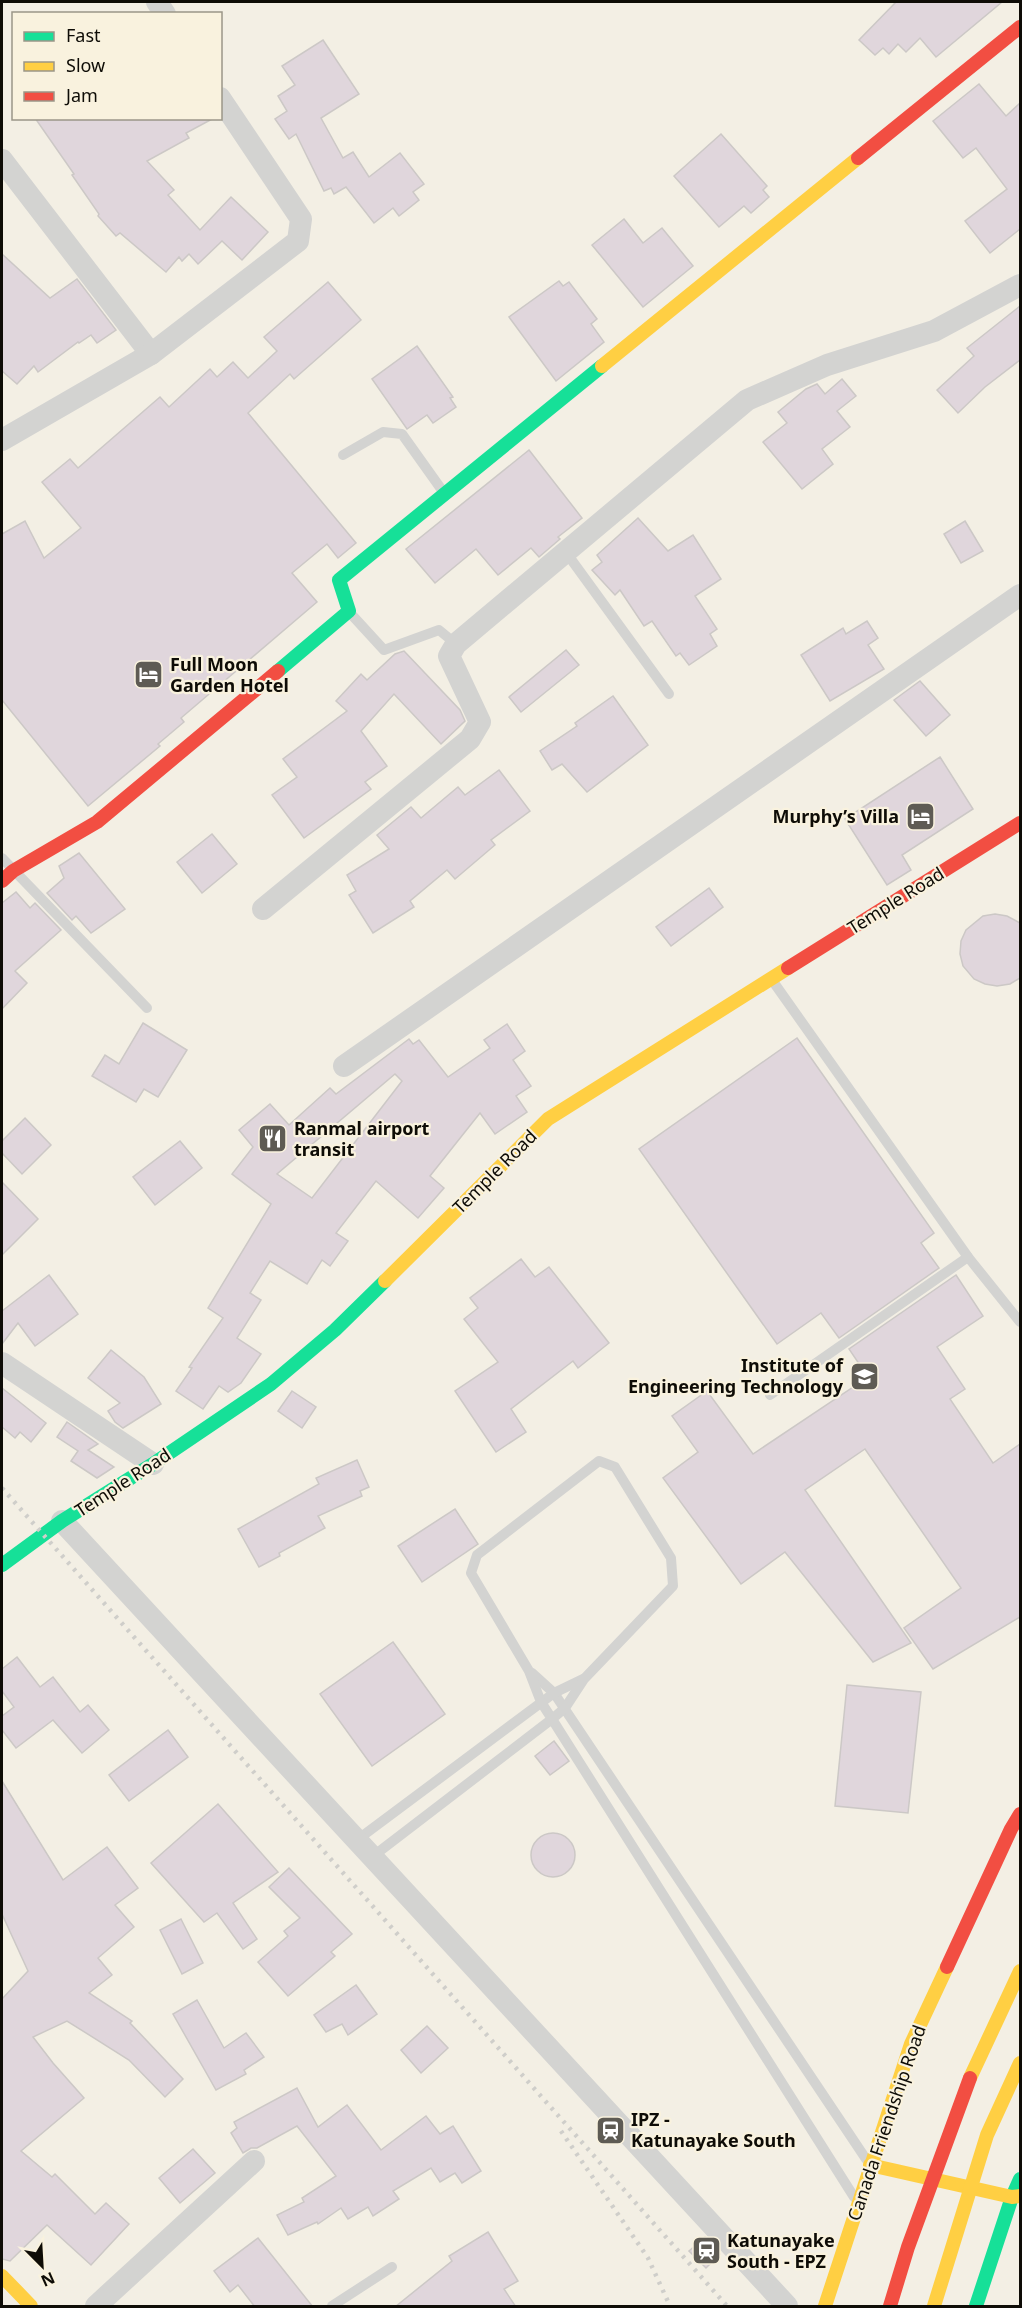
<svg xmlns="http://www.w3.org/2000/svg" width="1022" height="2308" viewBox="0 0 1022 2308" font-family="'Noto Sans',sans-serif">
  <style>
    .building { fill: #e0d6dc; stroke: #ccc8c6; stroke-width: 1.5; fill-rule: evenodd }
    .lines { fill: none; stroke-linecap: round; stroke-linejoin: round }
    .lane { stroke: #d3d3d1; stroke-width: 10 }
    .street { stroke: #d3d3d1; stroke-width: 22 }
    .fast { stroke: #16e098; stroke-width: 14 }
    .slow { stroke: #ffcf43; stroke-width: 14 }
    .jam { stroke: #f24e42; stroke-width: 14 }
    .rail { stroke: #cfceca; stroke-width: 4.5; stroke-dasharray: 3 6; stroke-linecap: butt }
    .labels { text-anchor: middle; stroke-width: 4.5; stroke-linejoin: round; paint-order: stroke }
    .poi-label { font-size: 18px; font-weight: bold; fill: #0e0c06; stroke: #f9f2de; text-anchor: start }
    .street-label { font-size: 18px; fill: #0e0c06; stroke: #f9f2de }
  </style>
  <rect width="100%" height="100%" fill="#f3efe4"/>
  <!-- building -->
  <g class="building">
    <path d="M896 2H1002L936 57 920 38 906 52 898 44 889 54 883 48 875 55 859 40Z"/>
    <path d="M323 40 359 94 321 118 343 158 353 152 369 177 400 153 424 184 413 192 419 200 399 216 393 208 374 223 346 187 334 194 331 188 324 191 296 134 289 139 275 119 287 111 278 96 295 85 282 66Z"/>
    <path d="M979 84 1006 116 1020 103V229L990 253 965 221 1007 189 976 148 963 158 933 121Z"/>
    <path d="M35 118H214L186 133 189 138 147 161 174 190 168 195 200 230 231 197 268 232 242 260 222 241 198 264 189 254 182 261 179 257 166 272 120 233 116 236 98 216 99 214 72 175 74 174Z"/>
    <path d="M721 134 767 186 763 190 769 197 751 213 744 206 719 227 674 176Z"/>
    <path d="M624 219 643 243 662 228 693 266 643 307 592 245Z"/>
    <path d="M2 254 50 298 77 279 116 330 97 343 91 335 79 343 78 342 38 372 34 366 17 384 2 371Z"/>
    <path d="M559 281 563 286 569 282 597 319 591 324 604 342 556 381 509 317Z"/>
    <path d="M328 282 361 320 294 379 290 374 248 413 356 543 338 558 327 544 292 573 317 602 181 718 184 722 158 744 160 746 88 806 2 700V534L25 521 44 558 81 528 42 482 70 459 78 468 160 397 169 407 210 369 217 377 233 362 248 378 277 351 264 337Z"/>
    <path d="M1020 306V360L985 387 958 413 937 390 974 356 967 348Z"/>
    <path d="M417 346 453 397 450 398 456 407 433 423 427 415 407 429 372 379Z"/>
    <path d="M842 379 856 396 837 411 850 427 822 449 833 464 802 489 763 442 787 423 778 412 806 389 817 384 825 394Z"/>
    <path d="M529 450 582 518 558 537 560 539 539 557 531 548 498 575 476 549 435 583 406 549Z"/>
    <path d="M638 518 668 551 693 535 721 579 695 596 717 629 710 634 717 646 689 665 680 653 676 656 652 621 644 626 620 590 615 595 592 570 602 562 597 555Z"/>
    <path d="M965 521 983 551 961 563 944 534Z"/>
    <path d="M867 621 878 638 868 645 884 669 830 701 801 655 843 628 846 634Z"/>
    <path d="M566 650 579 665 521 712 509 697Z"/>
    <path d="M404 651 460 710 465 721 441 744 394 694 361 731 387 766 365 782 371 789 304 838 272 795 297 777 283 759 347 711 336 701 361 674 367 680 395 654Z"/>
    <path d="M920 681 950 715 926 736 894 700Z"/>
    <path d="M613 696 648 745 587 792 562 764 552 770 540 751 577 726 575 723Z"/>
    <path d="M940 757 973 809 902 855 911 870 887 885 845 819Z"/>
    <path d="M499 770 530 811 491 840 495 845 455 879 447 870 410 901 414 907 373 933 349 895 356 891 347 875 389 849 377 835 411 807 421 818 458 787 465 795Z"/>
    <path d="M212 834 237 864 202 893 177 862Z"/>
    <path d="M79 853 125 909 91 933 76 916 72 920 47 893 64 878 59 866Z"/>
    <path d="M709 888 723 907 671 946 656 927Z"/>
    <path d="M16 892 30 908 35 903 61 930 15 971 27 983 2 1009V903Z"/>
    <path d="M995 914 1007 916 1020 923V978L1010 984 997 986 985 984 974 979 963 966 960 954 961 941 966 930 983 916Z"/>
    <path d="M143 1023 187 1050 158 1097 144 1089 136 1102 92 1076 105 1055 119 1064Z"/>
    <path d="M507 1024 525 1051 513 1060 531 1086 516 1096 527 1112 495 1134 480 1113 430 1176 444 1188 418 1218 376 1181 336 1233 348 1241 330 1266 322 1260 307 1284 270 1261 250 1293 261 1300 237 1338 261 1354 241 1383 228 1392 219 1386 203 1409 176 1391 192 1368 189 1367 223 1318 208 1308 271 1204 232 1174 253 1147 239 1130 270 1104 289 1125 330 1088 336 1094 409 1039 413 1044 419 1040 448 1077 490 1048 484 1040ZM395 1074 402 1081 312 1198 277 1174Z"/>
    <path d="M797 1038 934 1233 921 1243 939 1268 839 1338 821 1313 777 1344 639 1149Z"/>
    <path d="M25 1118 51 1145 22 1174 2 1153V1141Z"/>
    <path d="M180 1141 202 1168 155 1205 133 1177Z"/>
    <path d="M2 1182 38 1219 2 1255Z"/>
    <path d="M521 1259 535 1277 549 1267 609 1343 578 1368 573 1361 511 1409 526 1432 496 1452 455 1391 498 1362 464 1319 478 1308 470 1298Z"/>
    <path d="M49 1275 78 1314 35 1346 18 1323 2 1344V1311Z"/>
    <path d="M956 1275 983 1316 937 1347 965 1389 950 1399 993 1463 1020 1444V1617L933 1669 904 1628 961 1588 865 1449 805 1490 911 1643 873 1662 785 1552 741 1584 663 1478 698 1452 672 1416 707 1391 753 1454 868 1377 849 1349Z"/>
    <path d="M111 1350 144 1377 161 1404 123 1428 115 1422 108 1411 120 1403 88 1378Z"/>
    <path d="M2 1388 46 1423 31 1442 20 1432 15 1438 2 1427Z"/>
    <path d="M292 1391 316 1407 302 1428 278 1411Z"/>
    <path d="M67 1422 98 1444 88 1450 114 1467 97 1478 71 1461 78 1451 57 1437Z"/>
    <path d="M357 1460 369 1487 360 1491 362 1496 318 1516 325 1528 279 1553 280 1556 259 1567 238 1529 319 1484 316 1478Z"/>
    <path d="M455 1509 478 1544 422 1582 398 1546Z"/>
    <path d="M393 1642 445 1714 372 1766 320 1694Z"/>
    <path d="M17 1657 40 1687 53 1677 80 1712 88 1705 109 1730 82 1753 53 1720 16 1748 2 1730V1716L14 1707 2 1691V1669Z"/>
    <path d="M847 1685 921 1692 908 1813 835 1806Z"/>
    <path d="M168 1730 188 1757 129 1801 109 1775Z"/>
    <path d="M554 1741 569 1761 550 1775 535 1756Z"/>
    <path d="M2 1781 63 1880 107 1847 138 1888 115 1905 134 1927 98 1958 112 1975 89 1993 132 2021 130 2023 183 2079 165 2097 129 2060 67 2021 33 2037 53 2063 84 2098 21 2151 52 2177 55 2174 95 2214 106 2203 129 2224 91 2265 47 2225 10 2261 2 2259V1999L28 1971 2 1914Z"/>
    <path d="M218 1804 278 1872 233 1903 257 1939 243 1949 217 1913 204 1922 151 1863Z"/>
    <circle cx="553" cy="1855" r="22"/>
    <path d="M289 1868 352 1934 331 1952 335 1956 288 1996 258 1962 288 1936 284 1931 300 1918 269 1887Z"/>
    <path d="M181 1919 203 1963 182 1974 160 1930Z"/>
    <path d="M356 1985 377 2014 348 2035 342 2024 326 2032 314 2015Z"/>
    <path d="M197 2000 224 2048 246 2033 264 2057 244 2070 246 2074 216 2090 173 2014Z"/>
    <path d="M427 2026 448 2048 421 2073 401 2050Z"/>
    <path d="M297 2088 318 2127 347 2105 381 2150 426 2116 440 2134 453 2126 481 2171 462 2183 455 2173 440 2182 431 2168 393 2191 399 2199 373 2216 368 2207 348 2219 341 2208 318 2224 317 2222 288 2235 277 2215 304 2202 302 2198 336 2176 297 2126 257 2148H251L243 2153 231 2133 237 2128 234 2122Z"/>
    <path d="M193 2149 215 2173 180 2203 159 2178Z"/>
    <path d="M488 2232 518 2281 504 2289 516 2307H395L452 2261 449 2256Z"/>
    <path d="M705 2237 720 2254 706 2268 689 2251Z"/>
    <path d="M258 2238 313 2307H255L238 2285 230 2292 214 2271Z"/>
  </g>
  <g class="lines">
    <!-- lane -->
    <g class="lane">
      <path d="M343 455 383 432 402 434 444 493"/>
      <path d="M565 551 669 694"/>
      <path d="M351 614 384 650 439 630 456 644"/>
      <path d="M2 858 147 1008"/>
      <path d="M772 980 968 1257 1020 1322"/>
      <path d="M770 1395 968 1257"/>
      <path d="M532 1673 554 1693 866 2159"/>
      <path d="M357 1840 554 1693 583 1679"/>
      <path d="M372 1857 552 1719 565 1708 584 1679 673 1586 671 1558 615 1467 599 1461 477 1555 471 1573 529 1671 541 1702 552 1719 854 2197"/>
      <path d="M332 2306 392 2267"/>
    </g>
    <!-- street -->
    <g class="street">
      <path d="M157 2 165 14"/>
      <path d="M2 160 151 354"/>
      <path d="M2 440 151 354 298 241 301 219 220 98"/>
      <path d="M263 909 470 739 480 722 449 656 456 644 747 400 827 365 934 331 1020 285"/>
      <path d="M344 1066 1020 595"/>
      <path d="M2 1363 153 1464"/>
      <path d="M62 1521 787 2306"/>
      <path d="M96 2306 254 2161"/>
    </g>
    <!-- fast -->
    <g class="fast">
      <path d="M278 671 349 611 339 580 602 366"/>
      <path d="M2 1565 62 1521 153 1464 271 1384 335 1330 385 1281"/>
      <path d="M976 2306 1012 2197 1020 2179"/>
    </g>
    <!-- slow -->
    <g class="slow">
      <path d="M602 366 858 158"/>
      <path d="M385 1281 548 1119 788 968"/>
      <path d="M970 2078 1020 1971"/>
      <path d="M870 2165 1012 2197 1020 2196"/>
      <path d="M2 2276 31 2306"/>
      <path d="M825 2306 911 2044 947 1967"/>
      <path d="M934 2306 987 2135 1020 2063"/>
    </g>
    <!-- jam -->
    <g class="jam">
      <path d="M858 158 1020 27"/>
      <path d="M2 881 13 871 97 822 278 671"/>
      <path d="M788 968 1020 823"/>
      <path d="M947 1967 1011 1829 1020 1814"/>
      <path d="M890 2306 908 2247 970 2078"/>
    </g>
    <!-- rail -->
    <g class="rail">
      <path d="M2 1488 727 2306"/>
      <path d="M561 2131 648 2258 670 2306"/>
    </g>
  </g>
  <!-- icons -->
  <defs>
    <symbol id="hotel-square" viewBox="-11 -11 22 22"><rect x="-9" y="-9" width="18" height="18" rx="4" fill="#5e5b54" stroke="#f9f2de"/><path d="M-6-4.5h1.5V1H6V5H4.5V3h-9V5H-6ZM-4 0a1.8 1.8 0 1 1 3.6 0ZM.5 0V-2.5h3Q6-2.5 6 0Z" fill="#fff"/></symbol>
    <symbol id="restaurant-square" viewBox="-11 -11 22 22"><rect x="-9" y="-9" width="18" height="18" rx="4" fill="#5e5b54" stroke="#f9f2de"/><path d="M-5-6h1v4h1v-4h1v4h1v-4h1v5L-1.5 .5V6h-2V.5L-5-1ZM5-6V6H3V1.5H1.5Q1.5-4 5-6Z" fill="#fff"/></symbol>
    <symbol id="university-square" viewBox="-11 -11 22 22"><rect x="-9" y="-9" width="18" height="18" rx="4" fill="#5e5b54" stroke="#f9f2de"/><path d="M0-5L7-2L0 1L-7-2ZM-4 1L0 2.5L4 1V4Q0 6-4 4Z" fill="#fff"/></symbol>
    <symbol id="station-square" viewBox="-11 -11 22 22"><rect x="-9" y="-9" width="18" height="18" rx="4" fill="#5e5b54" stroke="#f9f2de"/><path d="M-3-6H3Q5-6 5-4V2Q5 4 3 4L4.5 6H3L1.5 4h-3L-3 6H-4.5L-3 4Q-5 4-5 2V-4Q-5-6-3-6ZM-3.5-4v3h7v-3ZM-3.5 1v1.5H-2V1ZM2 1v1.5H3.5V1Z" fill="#fff"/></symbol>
  </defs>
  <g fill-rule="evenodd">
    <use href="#hotel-square" x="132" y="658" width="33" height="33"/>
    <use href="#hotel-square" x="904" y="800" width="33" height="33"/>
    <use href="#restaurant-square" x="256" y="1122" width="33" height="33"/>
    <use href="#university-square" x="848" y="1360" width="33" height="33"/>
    <use href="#station-square" x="594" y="2114" width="33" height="33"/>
    <use href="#station-square" x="690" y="2234" width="33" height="33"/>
  </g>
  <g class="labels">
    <!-- poi labels -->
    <g class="poi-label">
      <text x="170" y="671">Full Moon<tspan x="170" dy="21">Garden Hotel</tspan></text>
      <text x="899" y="823" text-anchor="end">Murphy’s Villa</text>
      <text x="294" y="1135">Ranmal airport<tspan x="294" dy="21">transit</tspan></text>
      <text x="843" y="1372" text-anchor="end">Institute of<tspan x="843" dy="21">Engineering Technology</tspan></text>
      <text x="631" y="2126">IPZ -<tspan x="631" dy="21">Katunayake South</tspan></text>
      <text x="727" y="2247">Katunayake<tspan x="727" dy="21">South - EPZ</tspan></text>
    </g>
    <!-- street labels -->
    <g class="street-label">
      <text transform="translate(896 901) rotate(-32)" y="6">Temple Road</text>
      <text transform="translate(495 1172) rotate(-45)" y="6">Temple Road</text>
      <text transform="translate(123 1483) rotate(-33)" y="6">Temple Road</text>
      <text transform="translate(887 2123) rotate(-71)" y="6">Canada Friendship Road</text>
    </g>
  </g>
  <!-- border -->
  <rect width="1022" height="2308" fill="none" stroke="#0e0c06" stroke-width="6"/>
  <!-- legend -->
  <rect x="12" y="12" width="210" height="108" fill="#f9f2de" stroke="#9b9688" stroke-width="1.5"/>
  <rect x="24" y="32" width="30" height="9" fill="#16e098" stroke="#9b9688" stroke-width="1.5"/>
  <text x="66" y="42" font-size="18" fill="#0e0c06">Fast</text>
  <rect x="24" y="62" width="30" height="9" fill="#ffcf43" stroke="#9b9688" stroke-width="1.5"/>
  <text x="66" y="72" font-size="18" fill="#0e0c06">Slow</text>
  <rect x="24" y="92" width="30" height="9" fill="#f24e42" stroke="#9b9688" stroke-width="1.5"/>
  <text x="66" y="102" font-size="18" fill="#0e0c06">Jam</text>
  <!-- north arrow -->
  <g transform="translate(42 2266) rotate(156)" stroke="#f9f2de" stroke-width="4.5" paint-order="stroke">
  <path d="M0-4.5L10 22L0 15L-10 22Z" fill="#0e0c06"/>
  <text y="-9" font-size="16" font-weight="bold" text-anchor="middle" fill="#0e0c06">N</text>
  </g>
</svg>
